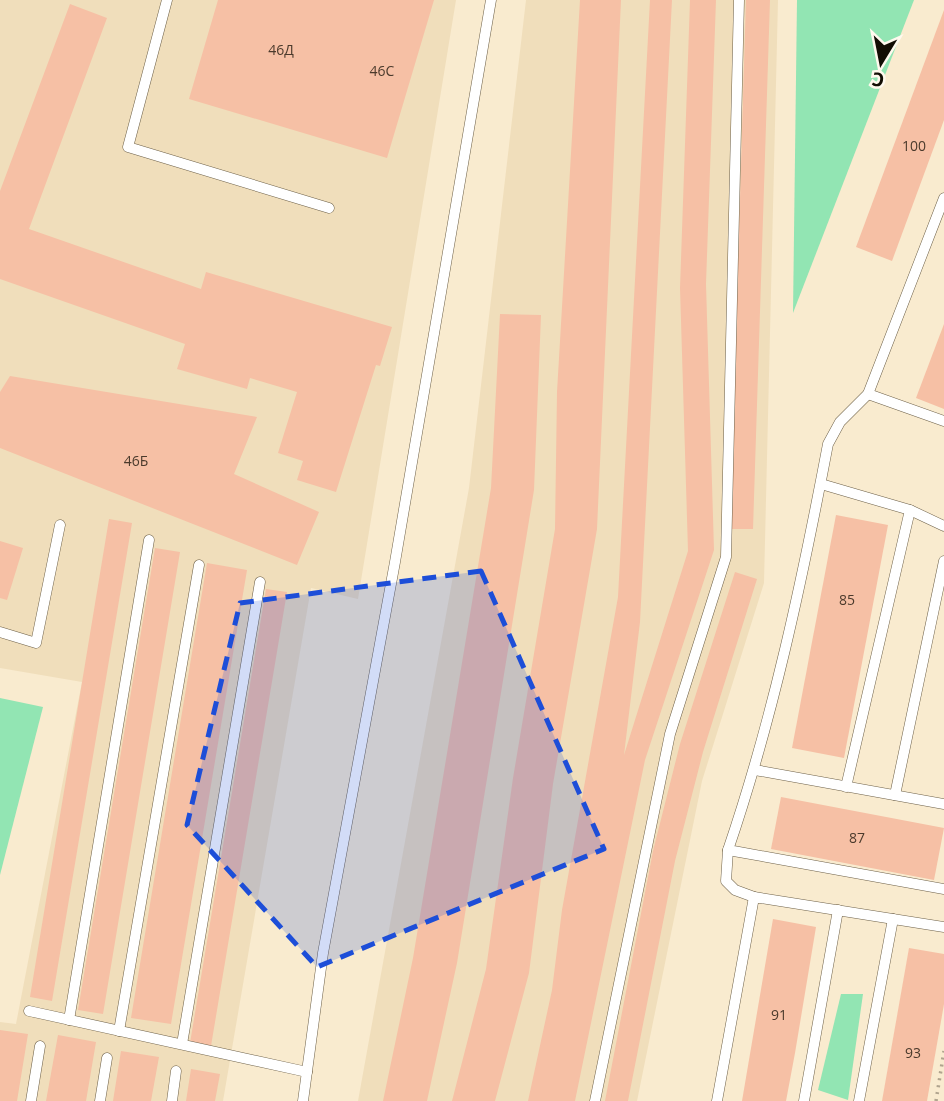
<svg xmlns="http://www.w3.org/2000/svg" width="944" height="1101" viewBox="0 0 944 1101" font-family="'Open Sans',sans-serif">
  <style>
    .built { fill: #f0debb }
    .green { fill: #92e5b3 }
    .building { fill: #f6c0a5 }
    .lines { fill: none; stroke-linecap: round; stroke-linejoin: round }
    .service-casing { stroke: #6d6048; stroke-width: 11 }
    .path { stroke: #b0a48e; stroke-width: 3.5; stroke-dasharray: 2 5; stroke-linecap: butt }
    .service { stroke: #fff; stroke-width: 10 }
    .marked { fill: #1d4ed8; fill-opacity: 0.2; stroke: #1d4ed8; stroke-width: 5; stroke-dasharray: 14 9; stroke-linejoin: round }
    .labels { text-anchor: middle; stroke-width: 6; stroke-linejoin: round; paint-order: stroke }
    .number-label { font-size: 14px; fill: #4b3a2c }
  </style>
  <rect width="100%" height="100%" fill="#f9ebcf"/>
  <!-- built -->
  <g class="built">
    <path d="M0 0H456L358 599 311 588 223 1101H0V1022L16 1024 82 682 0 668Z"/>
    <path d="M526 0H778L764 583 702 781 637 1101H358L469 488Z"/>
  </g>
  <!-- green -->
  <g class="green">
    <path d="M797 0H914L793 313Z"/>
    <path d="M0 698 43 707 0 875Z"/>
    <path d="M841 994H863L848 1100 818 1090Z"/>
  </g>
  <!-- building -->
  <g class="building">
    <path d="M218 0H434L387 158 189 99Z"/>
    <path d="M580 0H621L597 529 553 784 529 973 495 1101H452L486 969 513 778 555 529 557 392Z"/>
    <path d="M650 0H672L640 622 624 755 688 551 680 288 690 0H716L706 284 714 550 645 760 575 1101H528L552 990 562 910 618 597Z"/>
    <path d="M746 0H770L753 529H730Z"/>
    <path d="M70 4 107 18 29 229 201 289 206 272 392 327 380 366 376 365 336 492 297 480 303 461 278 453 297 392 250 378 247 389 177 369 185 344 0 279V191Z"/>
    <path d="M944 10V120L892 261 856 247Z"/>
    <path d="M500 314 541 315 534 490 457 963 427 1101H383L413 958 491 488Z"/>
    <path d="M944 324V409L916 398Z"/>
    <path d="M10 376 257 417 234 474 319 512 297 565 0 448V392Z"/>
    <path d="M836 515 888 525 844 758 792 748Z"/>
    <path d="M109 519 132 523 52 1001 30 997Z"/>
    <path d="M0 541 23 548 7 600 0 598Z"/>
    <path d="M155 548 180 552 103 1014 78 1010Z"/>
    <path d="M207 563 247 570 171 1024 131 1018Z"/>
    <path d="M735 572 757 579 703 752 675 861 628 1101H605L653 851 680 744Z"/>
    <path d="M266 589 287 592 211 1046 190 1043Z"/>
    <path d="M781 797 944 828 934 880 771 849Z"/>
    <path d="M773 919 816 927 795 1053 786 1101H742Z"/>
    <path d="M909 948 944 954V1004L927 1101H882Z"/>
    <path d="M0 1030 28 1034 17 1101H0Z"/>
    <path d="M58 1035 96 1042 86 1101H46Z"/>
    <path d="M121 1051 159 1057 151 1101H113Z"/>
    <path d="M191 1069 220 1074 215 1101H186Z"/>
  </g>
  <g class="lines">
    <defs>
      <g id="service">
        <path d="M167 0 128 147 329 208"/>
        <path d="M944 198 868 394 840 422 828 444C802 581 773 718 728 850L944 889"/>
        <path d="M868 394 944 421"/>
        <path d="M821 484 910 510 944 526"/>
        <path d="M0 632 36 643 60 525"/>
        <path d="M755 770 944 804"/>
        <path d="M846 787 910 510"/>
        <path d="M895 795 944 561"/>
        <path d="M728 850 726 881 735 890 754 897"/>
        <path d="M29 1011 307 1072"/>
        <path d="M69 1020 149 540"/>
        <path d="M119 1031 199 565"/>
        <path d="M182 1044 260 582"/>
        <path d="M31 1101 40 1046"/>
        <path d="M100 1101 107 1058"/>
        <path d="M172 1101 176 1071"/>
        <path d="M303 1101 323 953 395 562 491 0"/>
        <path d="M595 1101 670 734 726 557 739 0"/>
        <path d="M717 1101 754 897 944 927"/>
        <path d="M804 1101 838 910"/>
        <path d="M859 1101 893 919"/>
      </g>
    </defs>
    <!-- service casing -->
    <use href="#service" class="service-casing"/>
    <!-- path -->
    <path class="path" d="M936 1101 944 1051"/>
    <!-- service -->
    <use href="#service" class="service"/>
  </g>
  <!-- marked area -->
  <path class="marked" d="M481 571 604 849 317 967 187 825 240 603Z"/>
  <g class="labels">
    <!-- number labels -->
    <g class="number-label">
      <text x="281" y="55">46Д</text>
      <text x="382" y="76">46С</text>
      <text x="914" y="151">100</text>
      <text x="136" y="466">46Б</text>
      <text x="847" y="605">85</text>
      <text x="857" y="843">87</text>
      <text x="779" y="1020">91</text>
      <text x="913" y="1058">93</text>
    </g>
  </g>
  <!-- north arrow -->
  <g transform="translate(881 63) rotate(190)" stroke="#fff9ee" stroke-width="5" paint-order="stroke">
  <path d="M0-5L12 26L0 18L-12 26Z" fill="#120d04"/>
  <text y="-10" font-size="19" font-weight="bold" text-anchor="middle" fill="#120d04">С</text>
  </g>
</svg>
